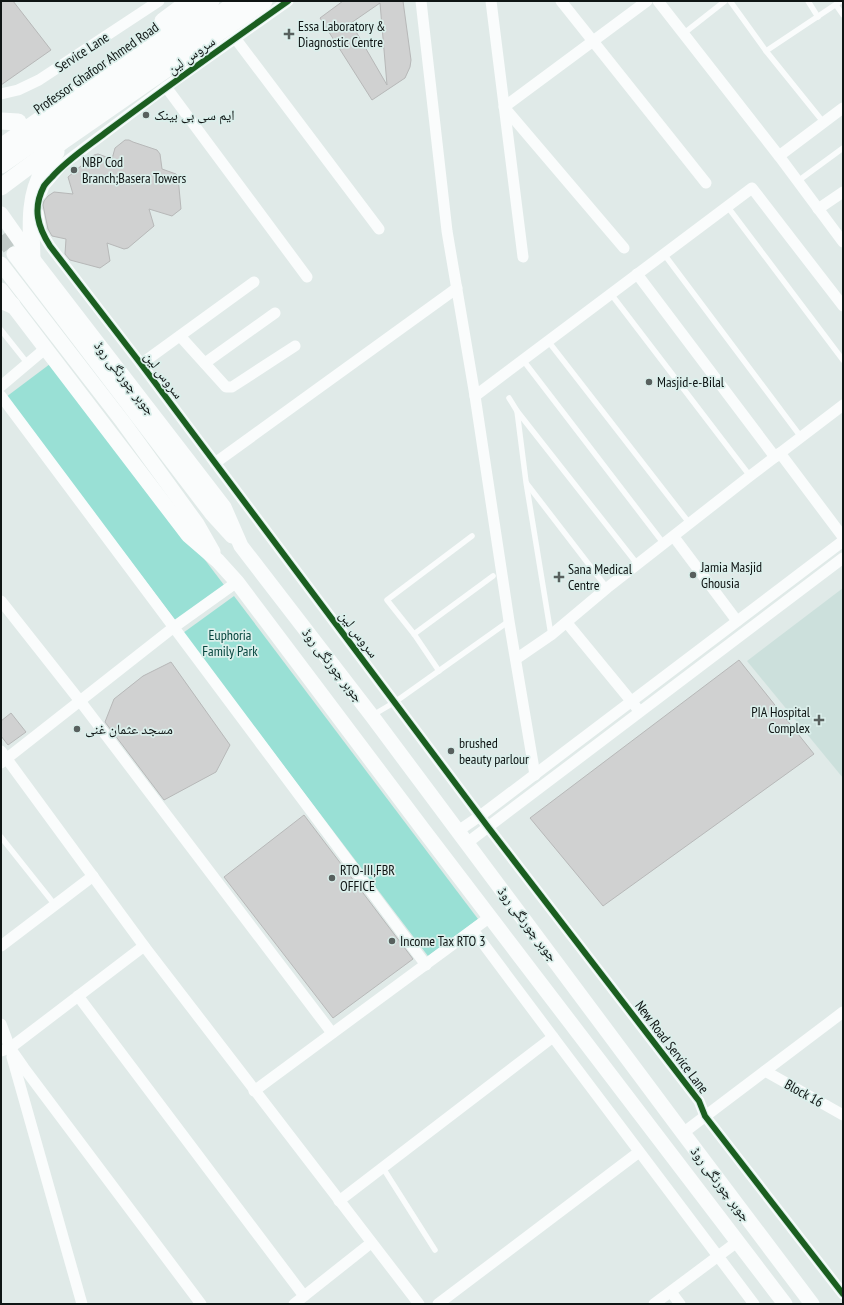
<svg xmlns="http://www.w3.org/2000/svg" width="844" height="1305" viewBox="0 0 844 1305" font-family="'PT Sans Narrow','Noto Naskh Arabic',sans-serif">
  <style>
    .built { fill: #cce0dc }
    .green { fill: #99e0d5 }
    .building { fill: #d0d1d1; stroke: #b7b8b8; fill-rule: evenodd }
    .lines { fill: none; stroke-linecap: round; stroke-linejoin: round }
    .secondary-tunnel { stroke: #c1cac8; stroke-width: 15; stroke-dasharray: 15 8; stroke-linecap: butt }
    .lane { stroke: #fafcfc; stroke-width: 5.5 }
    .street { stroke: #fafcfc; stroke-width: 11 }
    .secondary { stroke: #fafcfc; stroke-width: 15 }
    .primary { stroke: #fafcfc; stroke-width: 17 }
    .cycleway-casing { stroke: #dbefeb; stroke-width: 8 }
    .cycleway { stroke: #1b5e20; stroke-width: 6 }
    .poi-dot { fill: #58605e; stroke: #dbefeb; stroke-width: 1.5 }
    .labels { text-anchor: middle; stroke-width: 3.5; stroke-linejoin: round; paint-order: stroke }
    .poi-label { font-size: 14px; fill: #0f1514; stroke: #dbefeb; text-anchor: start }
    .street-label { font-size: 14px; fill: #0f1514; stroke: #dbefeb }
    .park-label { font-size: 14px; fill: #04443d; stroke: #dbefeb }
  </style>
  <rect width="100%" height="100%" fill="#e0eae8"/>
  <!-- built -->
  <path class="built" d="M843 588V778L747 661Z"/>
  <!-- green -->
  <g class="green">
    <path d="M54 361 224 585 176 621 6 397Z"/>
    <path d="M234 596 478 919 428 956 183 633Z"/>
  </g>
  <!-- building -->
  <g class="building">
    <path d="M1 1H13L51 50 1 85Z"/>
    <path d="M343 1H403L411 60 410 67 405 78 372 100 320 18ZM380 3 387 85 351 23Z"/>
    <path d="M125 140H129L133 142 157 150 160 154 162 169 176 174 178 177 181 209 172 216 149 209 154 226 128 248 124 249 107 243 110 261 100 268 70 260 65 254 66 239 52 236 48 229 43 205 44 201 48 196 54 192 73 194 68 177 94 155 98 154 112 159 115 148Z"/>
    <path d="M739 660 814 754 603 906 530 818Z"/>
    <path d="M171 662 230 745 216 772 164 800 105 722 114 699 143 676Z"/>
    <path d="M11 713 26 732 8 745 1 736V721Z"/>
    <path d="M304 815 413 959 333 1018 224 877Z"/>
  </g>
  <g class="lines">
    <!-- secondary-tunnel -->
    <path class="secondary-tunnel" d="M1 236 14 254"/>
    <!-- lane -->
    <g class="lane">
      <path d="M730 1 766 51 824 123"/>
      <path d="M808 1 818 17"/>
      <path d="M836 5 843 15"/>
      <path d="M683 34 725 1"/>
      <path d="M766 51 841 1"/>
      <path d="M798 181 843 148"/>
      <path d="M727 206 843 360"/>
      <path d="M664 254 801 437"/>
      <path d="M611 294 750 476"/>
      <path d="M1 330 28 364"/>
      <path d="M548 341 690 524"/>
      <path d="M523 360 664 544"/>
      <path d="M509 398 517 411 638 565"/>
      <path d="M517 411 526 482 551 635"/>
      <path d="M527 484 607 588"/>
      <path d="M414 634 493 576"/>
      <path d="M439 671 414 634 387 600 472 536"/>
      <path d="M373 715 395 702 509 621"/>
      <path d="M1 837 55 905"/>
      <path d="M383 1168 435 1250"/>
    </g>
    <!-- street -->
    <g class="street">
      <path d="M421 1 447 231 475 396 509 621 535 775"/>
      <path d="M491 1 523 257"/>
      <path d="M561 1 706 183"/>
      <path d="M658 1 779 156 843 242"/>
      <path d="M235 38 379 229"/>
      <path d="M166 87 307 277"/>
      <path d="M1 94 18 90 39 80 159 1"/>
      <path d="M779 156 843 108"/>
      <path d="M41 194 44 186 62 165 166 87 288 1"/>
      <path d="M818 209 843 192"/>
      <path d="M38 213 41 232 50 246 141 364 488 827 699 1101 705 1116 843 1294"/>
      <path d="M624 248 504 107 647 1"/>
      <path d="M637 274 775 457"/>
      <path d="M180 336 226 387H232L295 346"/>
      <path d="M205 363 275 313"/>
      <path d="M141 364 254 282"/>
      <path d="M1 386 46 348"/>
      <path d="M1 396 426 965"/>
      <path d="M475 396 752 188 843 306"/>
      <path d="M780 453 843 537"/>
      <path d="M215 463 457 288"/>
      <path d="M674 537 737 621"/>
      <path d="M1 601 80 701 332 1033"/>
      <path d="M567 623 636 707"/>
      <path d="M516 659 551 635 607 588 750 476 843 405"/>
      <path d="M1 751 144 946 419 1304"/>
      <path d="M1 763 174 627 237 582"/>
      <path d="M458 831 480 816 843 541"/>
      <path d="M467 843 843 558"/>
      <path d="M473 930 553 1037 754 1304"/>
      <path d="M1 946 93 876"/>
      <path d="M78 996 304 1296"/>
      <path d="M1 1024 10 1048 24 1068 201 1304"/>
      <path d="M1 1051 10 1048 144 946"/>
      <path d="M12 1057 82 1304"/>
      <path d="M765 1071 843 1115"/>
      <path d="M254 1091 490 917"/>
      <path d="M683 1133 843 1012"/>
      <path d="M339 1201 553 1037"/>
      <path d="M671 1292 680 1304"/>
      <path d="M294 1304 371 1243"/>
      <path d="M438 1304 639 1152"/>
      <path d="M654 1304 737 1242"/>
    </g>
    <!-- secondary -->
    <g class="secondary">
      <path d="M1 214 32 258 224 507 241 546 372 716 683 1133 812 1304"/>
      <path d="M14 254 212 514 232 536"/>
      <path d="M1 264 123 422 197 524 213 552"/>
      <path d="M1 290 188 535 218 561 237 582 422 828 785 1304"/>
    </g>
    <!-- primary -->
    <g class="primary">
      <path d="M163 21 190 1"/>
      <path d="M1 121 18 122"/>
      <path d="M1 147 211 1"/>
      <path d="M1 165 239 1"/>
      <path d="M1 187 64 140 264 1"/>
      <path d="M32 258C31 228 28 196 44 170 47 163 52 157 56 152"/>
      <path d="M1 300 12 305"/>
    </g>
    <defs>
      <path id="cycleway" d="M288 1C227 44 165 88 105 133 87 147 67 160 52 177 49 180 46 183 44 186 32 209 38 227 50 246L141 364 488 827 699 1101 705 1116 843 1294"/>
    </defs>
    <!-- cycleway casing -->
    <use href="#cycleway" class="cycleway-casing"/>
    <!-- cycleway -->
    <use href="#cycleway" class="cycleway"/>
  </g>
  <!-- markers -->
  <g class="poi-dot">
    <path d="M287 28h4v4h4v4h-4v4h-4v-4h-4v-4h4z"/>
    <circle cx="146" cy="115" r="4"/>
    <circle cx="74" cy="170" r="4"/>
    <circle cx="649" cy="382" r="4"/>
    <circle cx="693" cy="575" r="4"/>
    <path d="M557 571h4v4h4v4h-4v4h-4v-4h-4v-4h4z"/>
    <path d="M817 714h4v4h4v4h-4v4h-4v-4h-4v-4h4z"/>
    <circle cx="77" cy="729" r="4"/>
    <circle cx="451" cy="751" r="4"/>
    <circle cx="332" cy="878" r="4"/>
    <circle cx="392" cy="941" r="4"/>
  </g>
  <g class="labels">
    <!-- poi labels -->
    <g class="poi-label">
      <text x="298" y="31">Essa Laboratory &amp;<tspan x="298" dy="16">Diagnostic Centre</tspan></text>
      <text x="154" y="120">ایم سی بی بینک</text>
      <text x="82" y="167">NBP Cod<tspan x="82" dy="16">Branch;Basera Towers</tspan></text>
      <text x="657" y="387">Masjid-e-Bilal</text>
      <text x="701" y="572">Jamia Masjid<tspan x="701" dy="16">Ghousia</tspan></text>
      <text x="568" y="574">Sana Medical<tspan x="568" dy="16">Centre</tspan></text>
      <text x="810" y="717" text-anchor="end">PIA Hospital<tspan x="810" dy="16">Complex</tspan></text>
      <text x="85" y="734">مسجد عثمان غنی</text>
      <text x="459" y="748">brushed<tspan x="459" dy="16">beauty parlour</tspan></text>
      <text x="340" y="875">RTO-III,FBR<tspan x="340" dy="16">OFFICE</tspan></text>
      <text x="400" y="946">Income Tax RTO 3</text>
    </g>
    <!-- street labels -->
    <g class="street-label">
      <text transform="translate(82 52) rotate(-33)" y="5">Service Lane</text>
      <text transform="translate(191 55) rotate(-35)" y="5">سروس لین</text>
      <text transform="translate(96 68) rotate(-35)" y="5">Professor Ghafoor Ahmed Road</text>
      <text transform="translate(164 375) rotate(53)" y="5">سروس لین</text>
      <text transform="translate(125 378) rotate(52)" y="5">جوہر چورنگی روڈ</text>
      <text transform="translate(359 634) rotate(53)" y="5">سروس لین</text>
      <text transform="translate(333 665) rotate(52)" y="5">جوہر چورنگی روڈ</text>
      <text transform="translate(528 924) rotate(53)" y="5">جوہر چورنگی روڈ</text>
      <text transform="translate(672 1047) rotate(53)" y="5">New Road Service Lane</text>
      <text transform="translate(804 1093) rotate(29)" y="5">Block 16</text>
      <text transform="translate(721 1184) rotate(53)" y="5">جوہر چورنگی روڈ</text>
    </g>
    <!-- park labels -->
    <g class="park-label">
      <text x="230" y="640">Euphoria<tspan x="230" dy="16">Family Park</tspan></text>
    </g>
  </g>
  <!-- border -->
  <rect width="844" height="1305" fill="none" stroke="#0f1514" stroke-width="4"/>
</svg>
